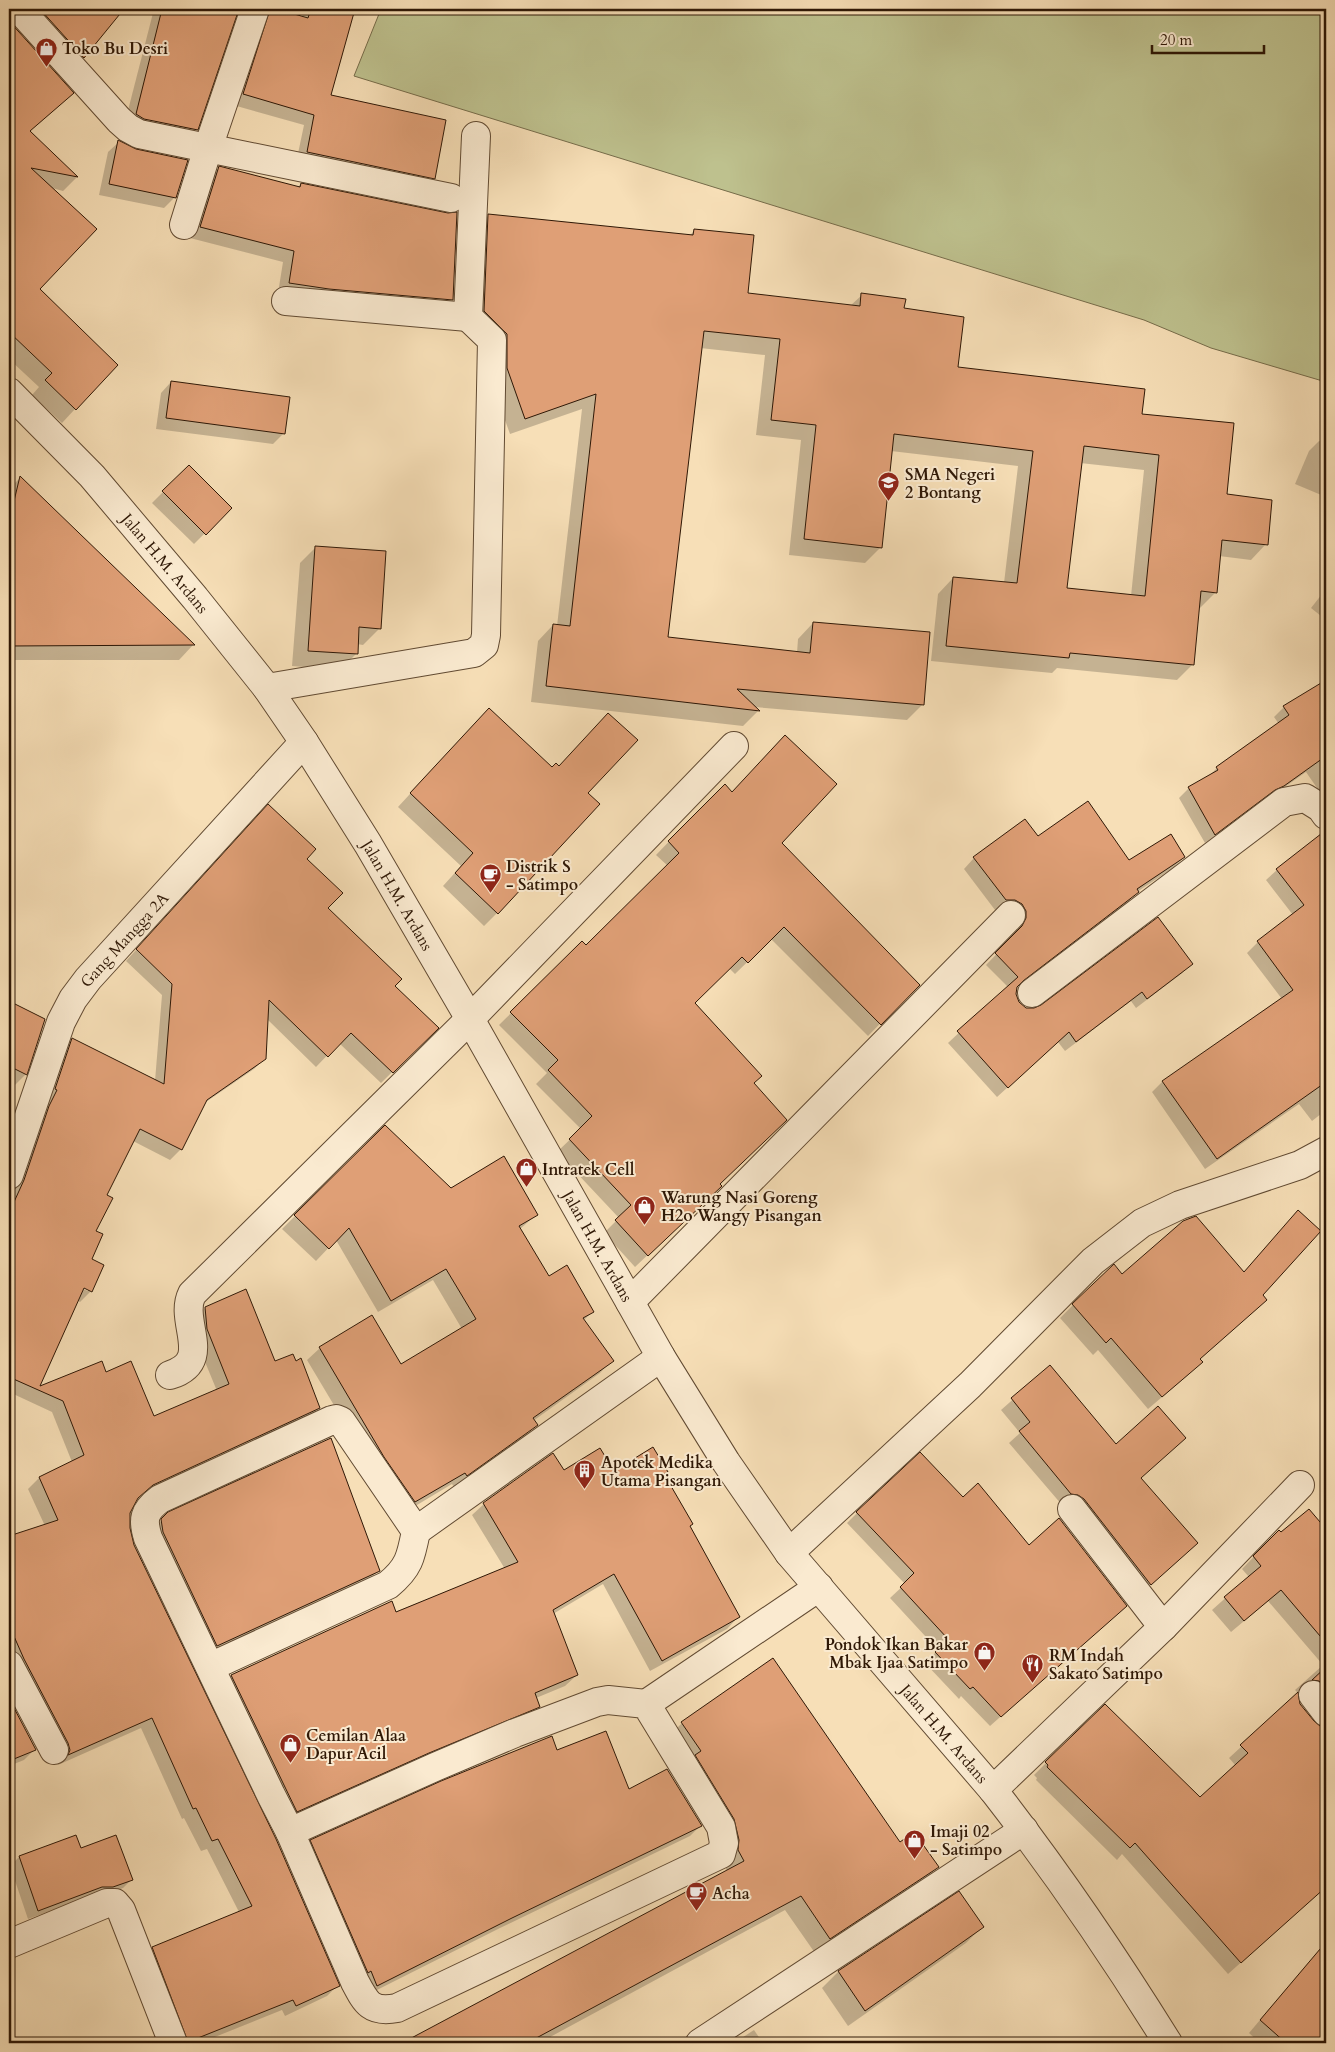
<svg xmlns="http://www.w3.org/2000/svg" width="1335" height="2052" viewBox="0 0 1335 2052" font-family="Cardo,serif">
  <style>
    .green { fill: #bec18e; stroke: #766c4a }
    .shadow { fill: #0003; fill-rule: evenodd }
    .building { fill: #df9f76; stroke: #2f1806; fill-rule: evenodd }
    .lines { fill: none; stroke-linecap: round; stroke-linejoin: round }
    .minor-casing { stroke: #614a32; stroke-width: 30 }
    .minor { stroke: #faead0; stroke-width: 28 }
    .labels { text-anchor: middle; stroke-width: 4; stroke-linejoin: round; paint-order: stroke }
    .poi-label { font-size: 16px; font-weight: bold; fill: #2f1806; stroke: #faead0; text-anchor: start }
    .street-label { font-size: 16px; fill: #2f1806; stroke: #faead0 }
  </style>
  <rect width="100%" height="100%" fill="#f7dfb7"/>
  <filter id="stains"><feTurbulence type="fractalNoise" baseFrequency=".004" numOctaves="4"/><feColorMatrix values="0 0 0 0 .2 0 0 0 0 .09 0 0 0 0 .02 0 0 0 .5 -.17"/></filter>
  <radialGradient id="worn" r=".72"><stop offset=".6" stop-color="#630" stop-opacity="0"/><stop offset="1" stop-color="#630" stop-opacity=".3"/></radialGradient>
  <!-- green -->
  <path class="green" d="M381 9H1326V382L1211 348 1144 320 354 76Z"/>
  <!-- shadow -->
  <g class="shadow">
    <path d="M16 9H123L72 69Z"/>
    <path d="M154 9H237L196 129 184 141 124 126Z"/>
    <path d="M270 9 302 17 304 9H355L329 96 434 178 423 189 296 163 304 125 233 105 260 19Z"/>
    <path d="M18 33 58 107 29 132 77 177 63 191 52 188 38 289 75 409 62 423 32 395 39 387 9 359V41Z"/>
    <path d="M119 142 175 197 164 208 99 195 108 152Z"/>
    <path d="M219 168 298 187 301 184 452 299 441 310 278 293 283 262 190 238 208 178Z"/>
    <path d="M489 215 689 236 695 230 747 294 850 306 862 295 903 309 956 368 1141 415 1225 496 1266 544 1251 560 1219 556 1216 592 1200 608 1198 607 1193 664 1177 680 1057 668 1052 673 931 661 938 594 953 578 1004 583 1018 466 891 451 881 547 865 563 789 555 801 440 756 435 765 355 700 348 667 638 797 653 798 639 813 623 923 704 907 720 754 707 758 711 743 726 531 702 538 641 553 625 557 626 582 409 510 434 492 384 491 350 469 326 473 231ZM1080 463 1144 470 1131 596 1066 590Z"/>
    <path d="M171 382 284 433 273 444 156 429 161 393Z"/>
    <path d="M1319 441 1326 444V497L1295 484 1309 451Z"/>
    <path d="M189 466 230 508 194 544 152 503Z"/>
    <path d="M20 478 193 645 179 660H9V489Z"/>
    <path d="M316 547 380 628 363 645 357 644 356 654 340 670 292 666 300 563Z"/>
    <path d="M1326 589V620L1311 608Z"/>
    <path d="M1326 668V677L1322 672Z"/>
    <path d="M1326 682V801L1306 772 1272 796 1263 799 1205 843 1179 798 1189 788 1209 776 1217 768 1279 724 1274 717 1284 707Z"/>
    <path d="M476 722 552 769 586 793 497 913 484 926 443 886 461 866 398 807Z"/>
    <path d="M258 817 305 859 327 908 393 986 437 1028 381 1083 339 1043 316 1067 267 1019 265 1058 254 1069 203 1104 181 1149 170 1160 133 1141 105 1195 94 1231 91 1260V1291L80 1302 77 1300 38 1389 105 1374 153 1418 217 1391 196 1340 194 1319 205 1308 275 1363 319 1408 308 1419 141 1496 133 1503 129 1513 128 1526 133 1545 338 1985 327 1996 285 2016 282 2010 200 2043H174L142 1959 153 1948 239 1912 207 1849 201 1851 184 1818 182 1819 141 1728 58 1765 59 1762 9 1660V1538L45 1526 28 1489 39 1478 72 1462 52 1412 9 1392V1191H14L62 1050 72 1039 155 1081 162 995 126 961ZM78 1287 88 1288V1291Z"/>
    <path d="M682 828 780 843 918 985 868 1036 771 939 735 974 729 968 693 1003 752 1084 719 1184 708 1198 635 1267 604 1233 619 1218 557 1152 581 1129 536 1084 547 1073 499 1025 582 943 586 946 668 866 656 855Z"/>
    <path d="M1325 833 1326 1110 1312 1121 1299 1104 1205 1169 1152 1092 1162 1082 1282 999 1247 953 1258 942 1293 915 1266 880 1277 870Z"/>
    <path d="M1038 838 1128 861 1184 857 1173 868 1137 892 1127 903 1017 986 1015 995 1018 1003 1025 1008 1034 1010 1191 964 1181 974 1136 1008 1131 1001 1065 1051 1058 1042 997 1097 948 1043 1008 987 986 965 1012 938 1016 930V921L1004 910H995L964 869 974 858Z"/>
    <path d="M9 1002 44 1020 26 1074 15 1085 9 1082Z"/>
    <path d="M385 1126 450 1189 536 1215 520 1229 548 1278 592 1312 583 1321 612 1360 600 1373 533 1421 536 1425 523 1438 454 1487 452 1484 402 1514 372 1469 307 1360 320 1348 400 1366 462 1329 433 1280 378 1312 336 1240 316 1261 282 1229Z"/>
    <path d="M1298 1212 1262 1295 1266 1300 1199 1360 1188 1375 1148 1409 1098 1350 1093 1355 1060 1318 1073 1305 1122 1275 1243 1273Z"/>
    <path d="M1050 1367 1140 1479 1197 1543 1139 1595 1009 1443 1020 1433 1001 1410Z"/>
    <path d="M563 1472 663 1475 689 1527 738 1617 727 1629 650 1671 603 1584 553 1614 577 1675 565 1686 536 1698 539 1706 527 1718 286 1822 220 1687 231 1676 505 1569 472 1515 484 1504Z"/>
    <path d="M963 1498 1028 1547 1115 1616 990 1726 961 1696 959 1699 925 1663 938 1650 890 1598 905 1584 847 1523 857 1513Z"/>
    <path d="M1309 1510 1326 1531V1714L1306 1692H1297L1295 1690 1323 1665 1268 1601 1231 1632 1212 1610 1249 1577 1242 1569 1267 1543Z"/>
    <path d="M169 1513 379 1570 368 1581 206 1656 151 1531Z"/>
    <path d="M1297 1695 1299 1705 1319 1727 1326 1729V1887L1228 1974 1122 1854 1117 1860 1036 1780 1037 1778 1034 1775 1046 1763 1200 1798 1236 1766 1229 1758Z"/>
    <path d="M12 1707 35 1749 24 1760 9 1766V1709Z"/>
    <path d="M682 1723 899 1843 937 1867 922 1882 815 1953 785 1910 539 2043H406L727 1871 667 1738Z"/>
    <path d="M557 1752 629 1791 700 1826 690 1836 500 1928 367 1995 300 1852 311 1841Z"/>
    <path d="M76 1837 80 1850 132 1879 123 1888 103 1896H92L28 1919 10 1866 19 1857Z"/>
    <path d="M959 1893 982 1927 966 1943 848 2026 822 1988 838 1972Z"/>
    <path d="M1326 1942V2043H1260L1249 2033Z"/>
    <path d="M754 2030 763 2043H734Z"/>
  </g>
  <!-- building -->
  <g class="building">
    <path d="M40 9H124L84 58Z"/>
    <path d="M162 9H239L198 130 144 119 136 114Z"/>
    <path d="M270 9H277L308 18 311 9H355L331 95 446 120 435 179 307 152 314 115 243 94Z"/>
    <path d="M9 21 74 93 30 131 78 177 31 168 97 229 40 289 118 365 76 410 45 380 52 373 9 332Z"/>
    <path d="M118 140 136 149 188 160 176 198 109 184Z"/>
    <path d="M219 166 300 187 301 183 448 213 457 212 453 300 329 289 289 283 294 251 200 227Z"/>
    <path d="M488 214 693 235 694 229 754 235 748 293 860 306 861 293 906 299 904 308 964 317 958 367 1145 389 1142 414 1234 423 1227 494 1272 500 1268 545 1222 540 1217 593 1201 591 1194 665 1070 653 1069 658 946 646 953 577 1017 583 1033 451 894 434 882 548 804 539 816 425 771 420 780 339 704 331 668 637 810 653 813 622 930 632 924 705 737 689 760 711 546 686 553 624 570 626 596 394 525 419 507 368V334L484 311ZM1084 446 1159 455 1145 596 1067 588Z"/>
    <path d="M171 381 290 397 285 434 166 418Z"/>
    <path d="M189 465 232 508 206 535 162 491Z"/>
    <path d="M20 476 195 645 9 646V522Z"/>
    <path d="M315 546 386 551 381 629 359 627 358 654 308 651Z"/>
    <path d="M1326 680V756L1284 786 1275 790 1215 835 1188 787 1218 770 1216 767 1289 715 1283 706Z"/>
    <path d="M489 708 552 767 556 763 559 766 608 713 638 740 588 793 600 804 498 914 455 873 473 853 410 793Z"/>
    <path d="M785 735 837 784 782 843 920 985 881 1025 784 927 748 963 742 957 695 1003 762 1076 754 1083 787 1120 720 1184 722 1186 648 1256 615 1220 631 1205 569 1139 592 1116 548 1070 558 1060 510 1012 582 941 586 945 679 853 668 841 725 784 732 792Z"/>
    <path d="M1088 801 1129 860 1171 834 1185 857 1137 889 1139 892 1023 981 1017 987 1016 994 1019 1002 1026 1008H1034L1041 1005 1158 917 1193 964 1147 999 1142 992 1076 1042 1069 1032 1008 1088 957 1031 1018 977 995 953 1022 926 1026 918V911L1022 904 1015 900H1006L973 857 1025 819 1038 836Z"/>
    <path d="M268 804 316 849 307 859 343 893 328 908 402 979 395 986 439 1028 393 1073 351 1033 328 1057 269 1000 266 1059 207 1100 182 1150 140 1129 107 1195 113 1198 96 1231 103 1234 92 1259 104 1265 92 1292 84 1288 40 1386 102 1361 106 1372 131 1361 154 1416 229 1384 207 1329 205 1307 246 1289 275 1361 293 1354 296 1361 301 1358 320 1408 153 1485 138 1498 130 1513V1528L134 1545 276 1839 340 1986 296 2006 293 2000 188 2042 152 1947 252 1906 218 1839 212 1841 196 1808 193 1809 152 1718 68 1755 70 1750 68 1743 24 1659 9 1625V1536L58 1520 39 1477 84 1455 63 1401 9 1377V1213L24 1180 49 1106 57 1090 55 1089 72 1038 164 1084 172 984 136 949Z"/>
    <path d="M1326 830V1082L1217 1159 1162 1081 1293 990 1257 941 1304 905 1276 869Z"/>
    <path d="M9 1001 45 1019 27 1075 9 1066Z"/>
    <path d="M385 1125 451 1188 504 1156 538 1215 519 1226 549 1276 567 1265 594 1312 583 1318 614 1361 533 1418 538 1425 467 1476 465 1473 415 1502 384 1457 319 1347 372 1315 401 1364 476 1319 446 1269 391 1301 349 1228 329 1249 294 1215Z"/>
    <path d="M1298 1210 1321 1231 1263 1295 1267 1300 1200 1359 1203 1362 1162 1397 1111 1338 1106 1343 1072 1304 1114 1264 1122 1274 1183 1221 1196 1216 1244 1272Z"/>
    <path d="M1050 1365 1116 1444 1158 1406 1186 1438 1141 1478 1198 1543 1151 1585 1084 1499 1078 1495 1071 1494 1019 1431 1030 1422 1011 1398Z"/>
    <path d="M331 1438 380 1571 217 1646 163 1532 161 1519 168 1512Z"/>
    <path d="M653 1447 668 1472 664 1474 693 1524 690 1526 740 1617 662 1661 614 1574 553 1610 578 1675 535 1693 540 1707 429 1753 297 1812 231 1675 392 1601 396 1612 518 1562 483 1503 553 1453 564 1470 600 1448 614 1471Z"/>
    <path d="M920 1452 963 1497 978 1483 1029 1545 1059 1518 1127 1606 1001 1717 973 1687 970 1689 935 1652 948 1639 900 1587 914 1573 856 1512Z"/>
    <path d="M1309 1509 1326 1529V1643L1281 1590 1244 1621 1224 1597 1261 1566 1253 1556 1279 1530 1281 1532Z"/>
    <path d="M773 1658 900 1842 914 1832 939 1867 830 1939 801 1896 527 2043H402L744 1861 738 1850 739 1840 734 1819 695 1755 701 1751 681 1722Z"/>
    <path d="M1326 1667V1687L1319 1681 1312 1680Z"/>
    <path d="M1298 1692 1300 1704 1314 1721 1320 1726 1326 1727V1887L1241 1963 1135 1843 1130 1848 1047 1767 1048 1765 1045 1762 1105 1704 1200 1797 1248 1753 1240 1745Z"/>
    <path d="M13 1706 36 1750 9 1761V1707Z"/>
    <path d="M606 1731 629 1789 667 1769 702 1826 512 1918 377 1986 371 1971 368 1973 310 1840 441 1781 552 1736 557 1750Z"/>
    <path d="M76 1835 81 1848 116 1835 133 1880 113 1887H102L38 1911 19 1856Z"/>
    <path d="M959 1891 984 1927 865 2011 838 1971Z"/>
    <path d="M1326 1942V2043H1286L1260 2020Z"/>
  </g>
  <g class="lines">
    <defs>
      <g id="minor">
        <path d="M19 9 119 120 128 128 139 134 451 198"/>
        <path d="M184 225 208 148 255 9"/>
        <path d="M286 301 468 317"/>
        <path id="s1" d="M9 392 92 476 195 598 267 688 304 742 368 844 470 1019 661 1357 726 1462 789 1553 993 1790C1056 1871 1114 1956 1168 2043"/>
        <path d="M267 688 474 653 484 645 486 635 492 340 468 317 476 136"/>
        <path d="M1032 993 1284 802 1305 798 1321 808 1326 815"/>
        <path id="s2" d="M9 1175 61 1022 73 999 88 979 304 742"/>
        <path d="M630 1302 1011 915"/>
        <path d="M170 1375C215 1361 178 1322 192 1294L470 1019 734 746"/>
        <path d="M1072 1509 1163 1627"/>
        <path d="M416 1531 661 1357"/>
        <path d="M789 1553 970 1385 1093 1261 1142 1223 1180 1205 1300 1165 1326 1151"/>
        <path d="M9 1665 54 1750"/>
        <path d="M210 1667 388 1585C409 1568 411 1557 416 1531L341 1421 336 1419 332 1420 160 1499C144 1511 142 1519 148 1538L271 1795 290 1832"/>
        <path d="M1313 1695 1326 1712"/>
        <path d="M608 1700 646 1704 721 1827 724 1843 721 1854 397 2008C371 2013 366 2003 355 1982L290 1832 435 1767 515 1733 597 1702Z"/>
        <path d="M646 1704 819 1587"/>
        <path d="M993 1790 1163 1627 1300 1485"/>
        <path d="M9 1944 107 1903H115L121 1910 173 2043"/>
        <path d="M700 2043 1024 1830"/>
      </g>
    </defs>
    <!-- minor casing -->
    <use href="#minor" class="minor-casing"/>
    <!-- minor -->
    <use href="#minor" class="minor"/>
  </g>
  <!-- icons -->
  <defs>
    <symbol id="shop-pin" viewBox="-11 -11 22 30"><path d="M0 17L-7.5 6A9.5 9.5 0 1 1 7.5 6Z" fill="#8f2418" stroke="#faead0"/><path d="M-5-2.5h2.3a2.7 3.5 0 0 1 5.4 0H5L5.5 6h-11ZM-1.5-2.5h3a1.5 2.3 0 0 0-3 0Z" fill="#fff"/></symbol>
    <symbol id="school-pin" viewBox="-11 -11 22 30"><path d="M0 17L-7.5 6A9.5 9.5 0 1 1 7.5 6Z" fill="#8f2418" stroke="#faead0"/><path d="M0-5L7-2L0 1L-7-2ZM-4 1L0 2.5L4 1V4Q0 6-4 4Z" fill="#fff"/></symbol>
    <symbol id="cafe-pin" viewBox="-11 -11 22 30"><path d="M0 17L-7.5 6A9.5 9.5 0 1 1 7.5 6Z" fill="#8f2418" stroke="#faead0"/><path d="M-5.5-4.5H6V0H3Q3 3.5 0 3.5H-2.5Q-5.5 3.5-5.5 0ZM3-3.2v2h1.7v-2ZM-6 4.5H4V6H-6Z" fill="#fff"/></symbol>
    <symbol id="building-pin" viewBox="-11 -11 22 30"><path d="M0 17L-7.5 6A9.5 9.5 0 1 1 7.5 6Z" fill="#8f2418" stroke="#faead0"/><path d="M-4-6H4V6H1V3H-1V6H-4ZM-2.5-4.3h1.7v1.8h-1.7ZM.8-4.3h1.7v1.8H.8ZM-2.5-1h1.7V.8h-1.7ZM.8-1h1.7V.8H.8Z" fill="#fff"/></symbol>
    <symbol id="restaurant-pin" viewBox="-11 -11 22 30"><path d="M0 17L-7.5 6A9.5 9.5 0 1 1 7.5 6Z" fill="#8f2418" stroke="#faead0"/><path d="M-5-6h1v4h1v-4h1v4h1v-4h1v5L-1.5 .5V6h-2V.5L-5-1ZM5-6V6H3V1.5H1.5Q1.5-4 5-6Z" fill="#fff"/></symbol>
  </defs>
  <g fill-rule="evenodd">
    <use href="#shop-pin" x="34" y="36" width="25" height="34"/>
    <use href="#school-pin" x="876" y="470" width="25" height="34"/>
    <use href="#cafe-pin" x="478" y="862" width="25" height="34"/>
    <use href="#shop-pin" x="514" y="1156" width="25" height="34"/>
    <use href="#shop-pin" x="632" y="1194" width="25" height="34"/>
    <use href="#building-pin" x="572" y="1458" width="25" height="34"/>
    <use href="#shop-pin" x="972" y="1640" width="25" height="34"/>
    <use href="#restaurant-pin" x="1020" y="1652" width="25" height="34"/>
    <use href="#shop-pin" x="278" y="1732" width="25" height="34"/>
    <use href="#shop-pin" x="902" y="1828" width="25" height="34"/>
    <use href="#cafe-pin" x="684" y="1880" width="25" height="34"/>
  </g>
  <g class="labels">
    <!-- poi labels -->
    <g class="poi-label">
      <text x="62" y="54">Toko Bu Desri</text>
      <text x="905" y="480">SMA Negeri<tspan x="905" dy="18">2 Bontang</tspan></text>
      <text x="506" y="872">Distrik S<tspan x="506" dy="18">- Satimpo</tspan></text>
      <text x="542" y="1175">Intratek Cell</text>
      <text x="661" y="1203">Warung Nasi Goreng<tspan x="661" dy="18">H2o Wangy Pisangan</tspan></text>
      <text x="601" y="1468">Apotek Medika<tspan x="601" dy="18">Utama Pisangan</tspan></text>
      <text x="968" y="1650" text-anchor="end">Pondok Ikan Bakar<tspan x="968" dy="18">Mbak Ijaa Satimpo</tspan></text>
      <text x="1049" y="1661">RM Indah<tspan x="1049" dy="18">Sakato Satimpo</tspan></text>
      <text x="306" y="1741">Cemilan Alaa<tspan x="306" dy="18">Dapur Acil</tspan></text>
      <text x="930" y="1837">Imaji 02<tspan x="930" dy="18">- Satimpo</tspan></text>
      <text x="712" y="1899">Acha</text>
    </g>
    <!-- street labels -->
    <g class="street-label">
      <text dy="6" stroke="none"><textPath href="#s1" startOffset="232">Jalan H.M. Ardans</textPath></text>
      <text dy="6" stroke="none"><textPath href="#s1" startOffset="638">Jalan H.M. Ardans</textPath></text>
      <text dy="6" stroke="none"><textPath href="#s2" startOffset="266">Gang Mangga 2A</textPath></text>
      <text dy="6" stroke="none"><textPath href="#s1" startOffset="1042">Jalan H.M. Ardans</textPath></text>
      <text dy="6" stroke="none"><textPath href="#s1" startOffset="1642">Jalan H.M. Ardans</textPath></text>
    </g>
  </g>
  <!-- margin -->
  <rect width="1335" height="2052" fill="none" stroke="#f7dfb7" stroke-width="30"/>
  <rect x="10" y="10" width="1315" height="2032" fill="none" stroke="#2f1806" stroke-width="2.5"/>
  <rect x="15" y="15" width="1305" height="2022" fill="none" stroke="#2f1806"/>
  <!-- scale -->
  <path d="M1152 45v8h112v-8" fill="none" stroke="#2f1806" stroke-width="2.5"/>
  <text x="1160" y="45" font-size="15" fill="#2f1806" stroke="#faead0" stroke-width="4" paint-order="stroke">20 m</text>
  <rect width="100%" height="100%" filter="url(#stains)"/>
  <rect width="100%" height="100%" fill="url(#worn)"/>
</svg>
